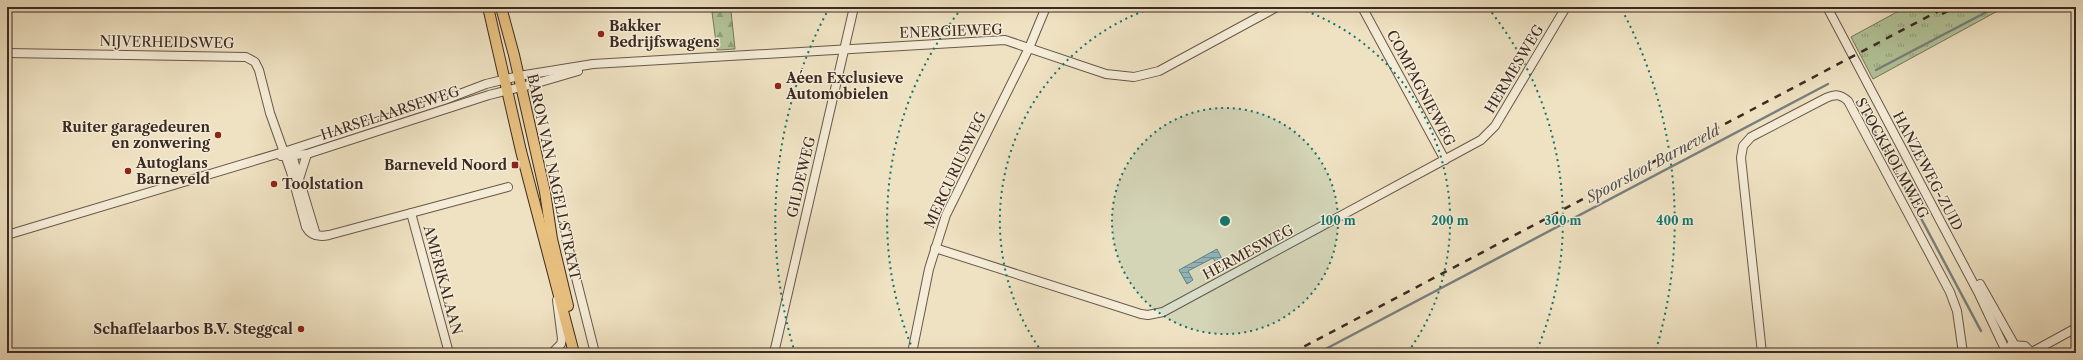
<svg xmlns="http://www.w3.org/2000/svg" width="2083" height="360" viewBox="0 0 2083 360" font-family="'Libre Caslon Text',serif">
  <style>
    .grass { fill: url(#grass-tufts); stroke: #76775e }
    .forest { fill: url(#forest-firs); stroke: #76775e }
    .water { fill: url(#water-rules); stroke: #788080 }
    .lines { fill: none; stroke-linecap: round; stroke-linejoin: round }
    .stream { stroke: #788080; stroke-width: 2.5 }
    .minor-casing { stroke: #68584a; stroke-width: 10 }
    .major-casing { stroke: #3b2a22; stroke-width: 12 }
    .minor { stroke: #f5ecd7; stroke-width: 8 }
    .major { stroke: #e8c181; stroke-width: 10 }
    .rail { stroke: #3b2a22; stroke-width: 2.5; stroke-dasharray: 7 7; stroke-linecap: butt }
    .ring { fill: none; stroke: #0f766e; stroke-width: 2; stroke-dasharray: 2 4 }
    .poi-dot { fill: #8f2418; stroke: #f5ecd7; stroke-width: 1.5 }
    .labels { text-anchor: middle; stroke-width: 3; stroke-linejoin: round; paint-order: stroke }
    .poi-label { font-size: 14px; font-weight: bold; fill: #3b2a22; stroke: #f5ecd7; text-anchor: start }
    .street-label { font-size: 14px; fill: #3b2a22; stroke: #f5ecd7 }
    .water-label { font-size: 15px; font-style: italic; fill: #544e49; stroke: #f5ecd7 }
    .centre { fill: #0f766e; stroke: #f5ecd7; stroke-width: 2 }
    .ring-label { font-size: 12px; text-anchor: middle; font-weight: bold; fill: #0f766e; stroke: #f5ecd7; stroke-width: 3; stroke-linejoin: round; paint-order: stroke }
  </style>
  <defs>
    <pattern id="grass-tufts" width="24" height="20" patternUnits="userSpaceOnUse"><rect width="24" height="20" fill="#b2c499"/><path d="M3 7l-1-3M5 7V3M7 7l1-3M15 17l-1-3M17 17v-4M19 17l1-3" fill="none" stroke="#929f7c"/></pattern>
    <pattern id="forest-firs" width="22" height="20" patternUnits="userSpaceOnUse"><rect width="22" height="20" fill="#b2c499"/><path d="M5 1l3.5 6h-7zM16 11l3.5 6h-7z" fill="#929f7c"/></pattern>
    <pattern id="water-rules" width="6" height="5" patternUnits="userSpaceOnUse"><rect width="6" height="5" fill="#a0babe"/><path d="M0 2.5h6" fill="none" stroke="#84979a"/></pattern>
  </defs>
  <rect width="100%" height="100%" fill="#efe2c2"/>
  <filter id="stains"><feTurbulence type="fractalNoise" baseFrequency=".005" numOctaves="4"/><feColorMatrix values="0 0 0 0 .2 0 0 0 0 .09 0 0 0 0 .02 0 0 0 .5 -.17"/></filter>
  <radialGradient id="worn" r=".72"><stop offset=".6" stop-color="#630" stop-opacity="0"/><stop offset="1" stop-color="#630" stop-opacity=".3"/></radialGradient>
  <!-- grass -->
  <path class="grass" d="M1906 7H2005L1873 79 1851 37Z"/>
  <!-- forest -->
  <path class="forest" d="M731 11 735 49 717 50 712 12Z"/>
  <!-- water -->
  <path class="water" d="M1217 249 1224 263 1218 266 1213 258 1188 271 1193 280 1187 284 1179 270Z"/>
  <g class="lines">
    <!-- stream -->
    <g class="stream">
      <path d="M1876 70 1996 7"/>
      <path d="M1865 113 1981 331"/>
      <path d="M1318 353 1828 84"/>
    </g>
    <defs>
      <g id="minor">
        <path d="M1362 7 1445 160"/>
        <path d="M1827 7 1979 294 2005 349"/>
        <path d="M7 53 246 57 255 62 259 70 270 113 291 172 306 227C311 236 320 237 329 235L508 187"/>
        <path d="M291 152 316 235"/>
        <path d="M281 156 307 154 489 95 537 83 578 71"/>
        <path d="M300 176 307 154"/>
        <path d="M411 213 449 353"/>
        <path d="M565 226 566 238 595 353"/>
        <path d="M7 235 290 150 444 100 486 84 519 76 593 64 1005 40 1106 74 1134 77 1159 71 1277 7"/>
        <path d="M935 248 1141 314 1148 315 1163 312 1481 140 1495 126 1566 7"/>
        <path d="M1980 284 2014 344"/>
        <path d="M2011 345 2025 346 2032 353"/>
        <path d="M2032 352 2076 328"/>
        <path d="M552 353 561 344 562 339 557 300"/>
        <path d="M774 353 854 7"/>
        <path d="M912 353 929 269 946 215 1029 48 1046 7"/>
        <path d="M1762 353 1741 158 1743 146 1751 137 1826 98C1836 94 1840 94 1848 101L1950 292 1957 311 1963 353"/>
      </g>
      <g id="major">
        <path d="M488 7 521 151 574 353"/>
        <path d="M501 7 514 55 545 192 552 239 568 306"/>
      </g>
    </defs>
    <!-- minor casing -->
    <use href="#minor" class="minor-casing"/>
    <!-- major casing -->
    <use href="#major" class="major-casing"/>
    <!-- minor -->
    <use href="#minor" class="minor"/>
    <!-- major -->
    <use href="#major" class="major"/>
    <!-- rail -->
    <g class="rail">
      <path d="M1942 14 1956 7"/>
      <path d="M1292 353 1946 7"/>
    </g>
  </g>
  <!-- distance rings -->
  <circle cx="1225" cy="221" r="113" fill="#0f766e" fill-opacity=".12"/>
  <g class="ring">
    <circle cx="1225" cy="221" r="113"/>
    <path d="M1042 352A225 225 0 0 1 1155 7M1295 7A225 225 0 0 1 1408 352"/>
    <path d="M913 350A338 338 0 0 1 962 8M1488 8A338 338 0 0 1 1537 350"/>
    <path d="M795 353A450 450 0 0 1 828 10M1622 10A450 450 0 0 1 1655 353"/>
  </g>
  <!-- markers -->
  <g class="poi-dot">
    <circle cx="601" cy="34" r="4"/>
    <circle cx="778" cy="86" r="4"/>
    <circle cx="218" cy="135" r="4"/>
    <rect x="511" y="161" width="8" height="8" rx="2"/>
    <circle cx="128" cy="171" r="4"/>
    <circle cx="274" cy="184" r="4"/>
    <circle cx="301" cy="329" r="4"/>
  </g>
  <g class="labels">
    <!-- poi labels -->
    <g class="poi-label">
      <text x="609" y="31">Bakker<tspan x="609" dy="16">Bedrijfswagens</tspan></text>
      <text x="786" y="83">Aéen Exclusieve<tspan x="786" dy="16">Automobielen</tspan></text>
      <text x="210" y="132" text-anchor="end">Ruiter garagedeuren<tspan x="210" dy="16">en zonwering</tspan></text>
      <text x="136" y="168">Autoglans<tspan x="136" dy="16">Barneveld</tspan></text>
      <text x="507" y="170" text-anchor="end">Barneveld Noord</text>
      <text x="282" y="189">Toolstation</text>
      <text x="293" y="334" text-anchor="end">Schaffelaarbos B.V. Steggcal</text>
    </g>
    <!-- street labels -->
    <g class="street-label">
      <text transform="translate(951 31) rotate(-2)" y="5">ENERGIEWEG</text>
      <text transform="translate(167 42) rotate(1)" y="5">NIJVERHEIDSWEG</text>
      <text transform="translate(1514 69) rotate(-59)" y="5">HERMESWEG</text>
      <text transform="translate(1421 88) rotate(62)" y="5">COMPAGNIEWEG</text>
      <text transform="translate(390 113) rotate(-18)" y="5">HARSELAARSEWEG</text>
      <text transform="translate(1892 158) rotate(61)" y="5">STOCKHOLMWEG</text>
      <text transform="translate(955 170) rotate(-65)" y="5">MERCURIUSWEG</text>
      <text transform="translate(1928 171) rotate(62)" y="5">HANZEWEG-ZUID</text>
      <text transform="translate(554 177) rotate(78)" y="5">BARON VAN NAGELLSTRAAT</text>
      <text transform="translate(801 177) rotate(-77)" y="5">GILDEWEG</text>
      <text transform="translate(1248 252) rotate(-28)" y="5">HERMESWEG</text>
      <text transform="translate(443 280) rotate(75)" y="5">AMERIKALAAN</text>
    </g>
    <!-- water labels -->
    <g class="water-label">
      <text transform="translate(1653 164) rotate(-28)" y="5">Spoorsloot Barneveld</text>
    </g>
  </g>
  <circle cx="1225" cy="221" r="6" class="centre"/>
  <g class="ring-label">
    <text x="1338" y="225">100 m</text>
    <text x="1450" y="225">200 m</text>
    <text x="1563" y="225">300 m</text>
    <text x="1675" y="225">400 m</text>
  </g>
  <!-- margin -->
  <rect width="2083" height="360" fill="none" stroke="#efe2c2" stroke-width="24"/>
  <rect x="8" y="8" width="2067" height="344" fill="none" stroke="#3b2a22" stroke-width="2"/>
  <rect x="12" y="12" width="2059" height="336" fill="none" stroke="#3b2a22"/>
  <rect width="100%" height="100%" filter="url(#stains)"/>
  <rect width="100%" height="100%" fill="url(#worn)"/>
</svg>
